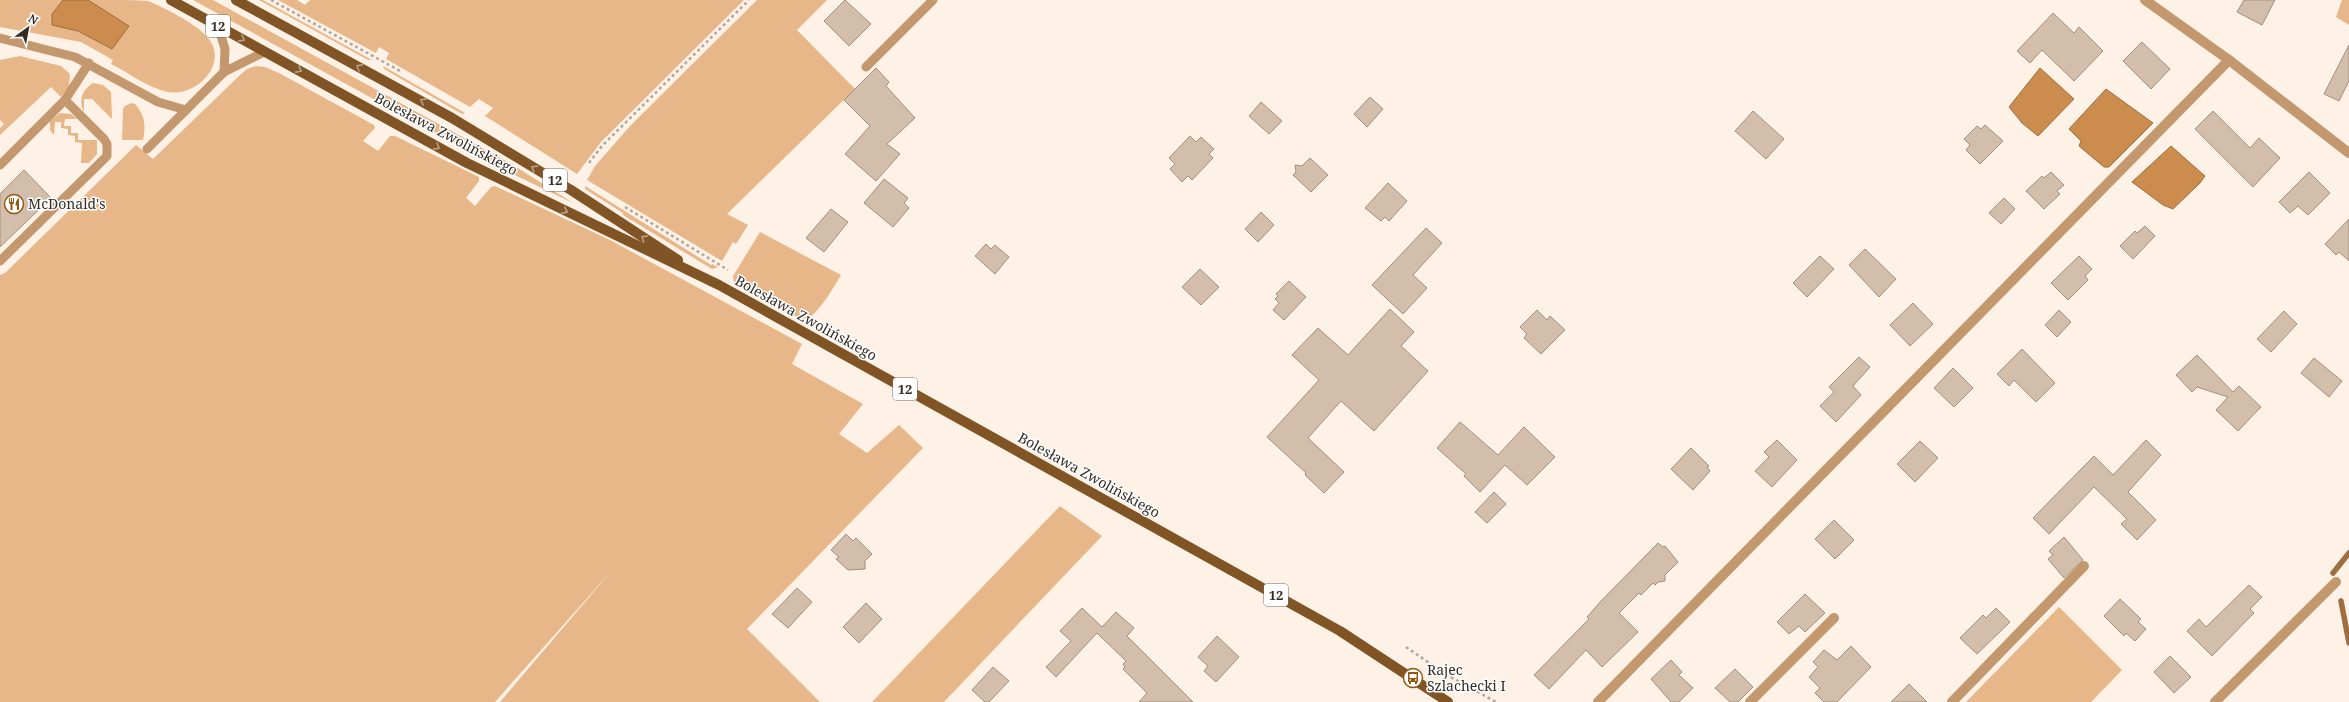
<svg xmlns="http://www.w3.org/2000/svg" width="2349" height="702" viewBox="0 0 2349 702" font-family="'Noto Serif',serif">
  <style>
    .green { fill: #e7b78a }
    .water { fill: #cb8c4e; stroke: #9d6f41 }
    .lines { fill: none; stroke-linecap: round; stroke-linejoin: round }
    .stream { stroke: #9d6f41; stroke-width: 5.5 }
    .building { fill: #d3beac; stroke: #a38f7d }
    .path { stroke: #b3a79d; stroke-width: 2.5; stroke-dasharray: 3 3; stroke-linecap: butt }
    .lane { stroke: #c4986f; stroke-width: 9 }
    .street { stroke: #c4986f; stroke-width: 10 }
    .primary { stroke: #815425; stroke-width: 10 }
    .oneway { stroke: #baa187 }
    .labels { text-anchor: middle; stroke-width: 3; stroke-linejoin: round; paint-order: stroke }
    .shield { fill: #fff; stroke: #706b66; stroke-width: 1 }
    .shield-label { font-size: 13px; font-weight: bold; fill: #332b24 }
    .street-label { font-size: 14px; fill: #332b24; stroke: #fff }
    .poi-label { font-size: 14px; fill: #332b24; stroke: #fff; text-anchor: start }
  </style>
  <rect width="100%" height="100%" fill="#fef1e5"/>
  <!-- green -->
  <g class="green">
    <path d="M0 0C37 0 75 0 112 0 123 0 139 0 148 1 165 8 203 27 211 42 226 68 194 97 168 92 148 88 129 73 111 64L113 60 81 42 0 27Z"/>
    <path d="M193 0H213L513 165 573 203 492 164Z"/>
    <path d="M259 0H263L372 60H368Z"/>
    <path d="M278 0H297L305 5 310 0H744L601 142 577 174 485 116 493 108 479 99 470 107 386 59 389 53 379 47 376 53Z"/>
    <path d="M757 0H827L797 30 855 89 727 214 748 225 736 244 733 242 722 261 587 180 595 166 631 125Z"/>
    <path d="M2342 0H2349V25L2336 17Z"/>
    <path d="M20 56 61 66 70 74 69 87 61 97 51 87 0 135V128L4 124 0 120V60Z"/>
    <path d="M256 66 265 67 279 73 374 125 375 128 363 141 378 151 390 136H395L479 177V181L466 198 475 206 491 187 495 186 610 240 802 344 792 364 863 404 839 434 867 453 899 425 923 448 747 629 820 702H500L613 569 495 702H0V275L5 273 136 145 153 159 240 75 247 69Z"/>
    <path d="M383 66 465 113 462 114 384 69Z"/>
    <path d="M93 83 103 85 111 92 112 119 92 99H84V112C78 100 82 90 93 83Z"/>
    <path d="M131 103 135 104C145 115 146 126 143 140H122L123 109 125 106Z"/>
    <path d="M60 113 71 114 77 119H65L64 126H71V133H78V140H97V154L89 163H81L82 143 75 142V136L68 135V129L61 128V122H55L54 135 50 130V121Z"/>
    <path d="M585 186 711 265 712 264 718 267 712 269 623 215V213L585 189Z"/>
    <path d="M760 232 841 275C832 290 820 312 804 321L734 282 733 276Z"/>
    <path d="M1060 506 1102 536 944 702H872Z"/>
    <path d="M2059 607 2122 670 2091 702H1966Z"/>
  </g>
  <!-- water -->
  <g class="water">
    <path d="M63 0H88L129 26 112 49 78 31 52 25V14Z"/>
    <path d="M2040 68 2074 99 2038 136 2022 123 2009 107Z"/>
    <path d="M2106 89 2153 123 2109 167H2104L2079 146 2081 141 2069 129Z"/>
    <path d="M2171 146 2205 176 2200 183 2173 209 2163 205 2132 182Z"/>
  </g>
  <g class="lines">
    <!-- stream -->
    <g class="stream">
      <path d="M2333 573 2349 553"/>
      <path d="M2341 601 2349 643"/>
    </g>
  </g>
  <!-- building -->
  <g class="building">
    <path d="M845 0 871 24 849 46 824 21Z"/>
    <path d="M2244 0H2275L2262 25 2237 12Z"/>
    <path d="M2053 13 2074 33 2079 27 2103 51 2074 81 2042 50 2030 63 2017 51Z"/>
    <path d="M2142 42 2170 69 2151 89 2123 61Z"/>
    <path d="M2349 45V81L2339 101 2324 94Z"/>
    <path d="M876 68 889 82 886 86 915 118 887 144 900 154 876 181 845 154 870 126 844 100Z"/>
    <path d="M1370 97 1383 109 1367 127 1354 114Z"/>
    <path d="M1261 102 1282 121 1269 134 1249 116Z"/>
    <path d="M1753 111 1784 139 1766 159 1735 131Z"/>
    <path d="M2213 111 2250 148 2259 138 2280 158 2253 187 2195 129Z"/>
    <path d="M1985 125 2003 141 1980 164 1966 150 1970 145 1964 139 1977 126 1981 129Z"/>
    <path d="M1190 136 1196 142 1201 137 1214 149 1209 154 1213 158 1192 180 1188 176 1182 182 1170 169 1175 164 1169 158Z"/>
    <path d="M1310 158 1328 175 1311 192 1293 175 1296 172 1295 165 1302 166Z"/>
    <path d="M24 170 51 198 0 247V194Z"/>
    <path d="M2051 172 2064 185 2057 191 2060 194 2044 209 2026 191 2042 176 2044 178Z"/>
    <path d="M2309 172 2330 193 2308 215 2298 206 2290 213 2279 202Z"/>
    <path d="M884 179 908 198 904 203 909 208 893 227 864 203Z"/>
    <path d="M1388 183 1407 201 1389 221 1385 217 1381 221 1365 208Z"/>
    <path d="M2004 198 2015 209 2001 224 1989 213Z"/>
    <path d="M831 209 848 222 824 252 806 238Z"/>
    <path d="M1261 212 1274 225 1258 242 1245 229Z"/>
    <path d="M2349 219V261L2339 252 2336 255 2325 244Z"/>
    <path d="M2145 226 2155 236 2133 259 2120 246 2135 231 2137 233Z"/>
    <path d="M1426 228 1442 243 1413 275 1427 288 1403 314 1372 285Z"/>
    <path d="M986 244 991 249 995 245 1009 257 995 274 975 256Z"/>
    <path d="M1865 249 1896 279 1879 297 1849 265Z"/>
    <path d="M1820 256 1834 269 1807 297 1793 283Z"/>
    <path d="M2079 256 2092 269 2085 276 2088 280 2068 300 2051 283Z"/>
    <path d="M1200 269 1219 287 1201 305 1182 287Z"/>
    <path d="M1289 281 1306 297 1284 320 1273 310 1279 303 1275 299 1278 296 1276 294Z"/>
    <path d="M1913 303 1933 324 1910 346 1890 325Z"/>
    <path d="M1390 309 1414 332 1401 346 1428 371 1374 431 1341 401 1308 438 1344 472 1324 493 1305 475 1306 473 1267 437 1319 380 1292 355 1318 328 1348 355Z"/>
    <path d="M1537 310 1547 320 1550 316 1565 330 1541 354 1524 338 1527 334 1520 327Z"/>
    <path d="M2059 310 2071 322 2057 337 2045 325Z"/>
    <path d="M2284 311 2297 324 2271 352 2257 339Z"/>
    <path d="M2022 349 2055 383 2036 402 2014 380 2009 386 1997 374Z"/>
    <path d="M2197 355 2233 392 2239 386 2261 407 2238 431 2216 410 2228 397 2197 387 2192 392 2176 375Z"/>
    <path d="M1859 357 1870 367 1853 386 1861 395 1836 422 1820 406 1834 392 1829 387Z"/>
    <path d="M2314 358 2342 381 2329 397 2301 373Z"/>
    <path d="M1953 368 1973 388 1954 407 1934 388Z"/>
    <path d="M1460 422 1498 455 1524 427 1555 457 1527 485 1505 465 1480 492 1464 476 1466 474 1437 448Z"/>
    <path d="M1777 440 1797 460 1772 487 1755 471 1769 457 1764 452Z"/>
    <path d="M2146 440 2161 455 2128 492 2156 520 2137 540 2121 524 2127 519 2094 487 2049 534 2033 518 2094 456 2113 475Z"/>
    <path d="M1920 441 1938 458 1915 482 1897 464Z"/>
    <path d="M1691 448 1709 466 1707 467 1710 471 1693 490 1671 469Z"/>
    <path d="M1494 492 1506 504 1487 523 1475 512Z"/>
    <path d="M1834 520 1854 540 1835 559 1815 539Z"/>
    <path d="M846 534 853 541 856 538 872 554 865 561V569L848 570 836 559 839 557 831 550Z"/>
    <path d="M2064 537 2083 560 2064 578 2048 559 2053 555 2049 551Z"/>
    <path d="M1658 543 1663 547 1665 546 1678 562 1665 575V581L1658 582 1655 585 1653 583 1641 595 1639 593 1619 613 1638 632 1602 667 1586 650 1549 689 1534 675 1589 619 1587 617 1602 600Z"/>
    <path d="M2249 585 2262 597 2250 609 2254 613 2212 656 2187 631 2199 619 2206 627Z"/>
    <path d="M797 588 812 602 788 628 772 614Z"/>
    <path d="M1805 594 1825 613 1805 632 1799 626 1789 634 1777 622Z"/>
    <path d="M2120 599 2141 619 2138 622 2146 629 2135 641 2126 633 2124 636 2104 616Z"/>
    <path d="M866 603 882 619 859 643 843 627Z"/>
    <path d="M1082 608 1102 627 1116 612 1134 628 1127 636 1193 702H1139L1147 693 1123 669 1125 667 1123 664 1126 661 1097 633 1056 677 1046 667 1071 641 1060 631Z"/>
    <path d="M1996 608 2010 622 1977 654 1960 638 1983 615 1986 618Z"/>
    <path d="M1217 636 1239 657 1216 682 1204 671 1208 666 1198 657Z"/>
    <path d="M1851 646 1871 667 1837 702H1824L1815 693 1820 688 1809 677 1818 667 1813 662 1824 650 1837 660Z"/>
    <path d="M2170 656 2191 677 2174 693 2154 672Z"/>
    <path d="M1671 660 1682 672 1679 675 1693 688 1679 702H1671L1651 679Z"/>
    <path d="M993 667 1009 681 989 702H985L972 690Z"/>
    <path d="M1735 669 1753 687 1738 702H1730L1715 688Z"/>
    <path d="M1909 684 1927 702H1891Z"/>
  </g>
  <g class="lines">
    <!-- path -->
    <g class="path">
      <path d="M271 0 402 72"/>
      <path d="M589 163 602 146 749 0"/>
      <path d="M625 207 728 270"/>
      <path d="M1406 647 1447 675 1496 702"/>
    </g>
    <!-- lane -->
    <g class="lane">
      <path d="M218 26 225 49 224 72"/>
      <path d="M0 38 75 57 158 102 186 110"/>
      <path d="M866 67 933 0"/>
      <path d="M147 149 224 72 264 52"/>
      <path d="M0 165 65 100 89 63"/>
      <path d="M0 261 107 156V144L104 139 65 100"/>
    </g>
    <!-- street -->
    <g class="street">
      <path d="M2145 0 2229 60 2349 153"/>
      <path d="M1598 702 2229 60"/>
      <path d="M1750 702 1834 618"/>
      <path d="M1952 702 2084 566"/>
      <path d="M2215 702 2336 582"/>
    </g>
    <!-- primary -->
    <g class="primary">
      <path d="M171 0 467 163 719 285 1340 631 1448 702"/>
      <path d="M236 0 452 118 571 190 678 260"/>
    </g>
  </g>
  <!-- one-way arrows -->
  <defs><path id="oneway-chevron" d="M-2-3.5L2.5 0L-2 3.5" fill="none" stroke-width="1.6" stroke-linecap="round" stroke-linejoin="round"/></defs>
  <g class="oneway">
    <use href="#oneway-chevron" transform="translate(242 39) rotate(29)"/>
    <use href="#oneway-chevron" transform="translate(359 67) rotate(-151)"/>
    <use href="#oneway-chevron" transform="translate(299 70) rotate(29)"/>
    <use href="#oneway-chevron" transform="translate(423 101) rotate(-152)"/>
    <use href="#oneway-chevron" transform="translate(437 147) rotate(29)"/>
    <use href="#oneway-chevron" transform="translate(534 168) rotate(-148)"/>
    <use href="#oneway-chevron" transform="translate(565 211) rotate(26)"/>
    <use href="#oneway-chevron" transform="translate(644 238) rotate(-147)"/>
  </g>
  <!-- icons -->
  <defs>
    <symbol id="restaurant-ring" viewBox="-11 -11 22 22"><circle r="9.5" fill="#fff" stroke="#915713" stroke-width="1.5"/><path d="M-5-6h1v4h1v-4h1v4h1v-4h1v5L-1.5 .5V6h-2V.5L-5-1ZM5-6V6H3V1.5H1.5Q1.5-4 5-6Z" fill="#915713"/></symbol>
    <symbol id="bus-ring" viewBox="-11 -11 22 22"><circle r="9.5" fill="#fff" stroke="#915713" stroke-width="1.5"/><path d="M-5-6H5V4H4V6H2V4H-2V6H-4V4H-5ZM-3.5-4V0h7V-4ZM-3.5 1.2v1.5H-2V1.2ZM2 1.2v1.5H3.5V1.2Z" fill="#915713"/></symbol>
  </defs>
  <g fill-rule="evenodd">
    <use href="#restaurant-ring" x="3" y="193" width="22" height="22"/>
    <use href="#bus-ring" x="1402" y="667" width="22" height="22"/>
  </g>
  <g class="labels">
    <!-- shield labels -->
    <g class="shield">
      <rect x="206" y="15" width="24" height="22" rx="3"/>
      <rect x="543" y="169" width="24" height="22" rx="3"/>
      <rect x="893" y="378" width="24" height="22" rx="3"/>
      <rect x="1264" y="584" width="24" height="22" rx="3"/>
    </g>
    <g class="shield-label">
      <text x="218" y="31">12</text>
      <text x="555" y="185">12</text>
      <text x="905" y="394">12</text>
      <text x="1276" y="600">12</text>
    </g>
    <!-- street labels -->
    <g class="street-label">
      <text transform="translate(446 134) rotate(28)" y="5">Bolesława Zwolińskiego</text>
      <text transform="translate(806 318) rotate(29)" y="5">Bolesława Zwolińskiego</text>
      <text transform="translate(1089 475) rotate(29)" y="5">Bolesława Zwolińskiego</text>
    </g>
    <!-- poi labels -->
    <g class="poi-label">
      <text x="28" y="209">McDonald's</text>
      <text x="1427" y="675">Rajec<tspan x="1427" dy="16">Szlachecki I</tspan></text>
    </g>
  </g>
  <!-- north arrow -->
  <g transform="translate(28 28) rotate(32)" stroke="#ffffff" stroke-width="3" paint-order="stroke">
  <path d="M0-3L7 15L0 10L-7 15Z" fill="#332b24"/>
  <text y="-6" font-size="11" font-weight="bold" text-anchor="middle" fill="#332b24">N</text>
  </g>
</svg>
